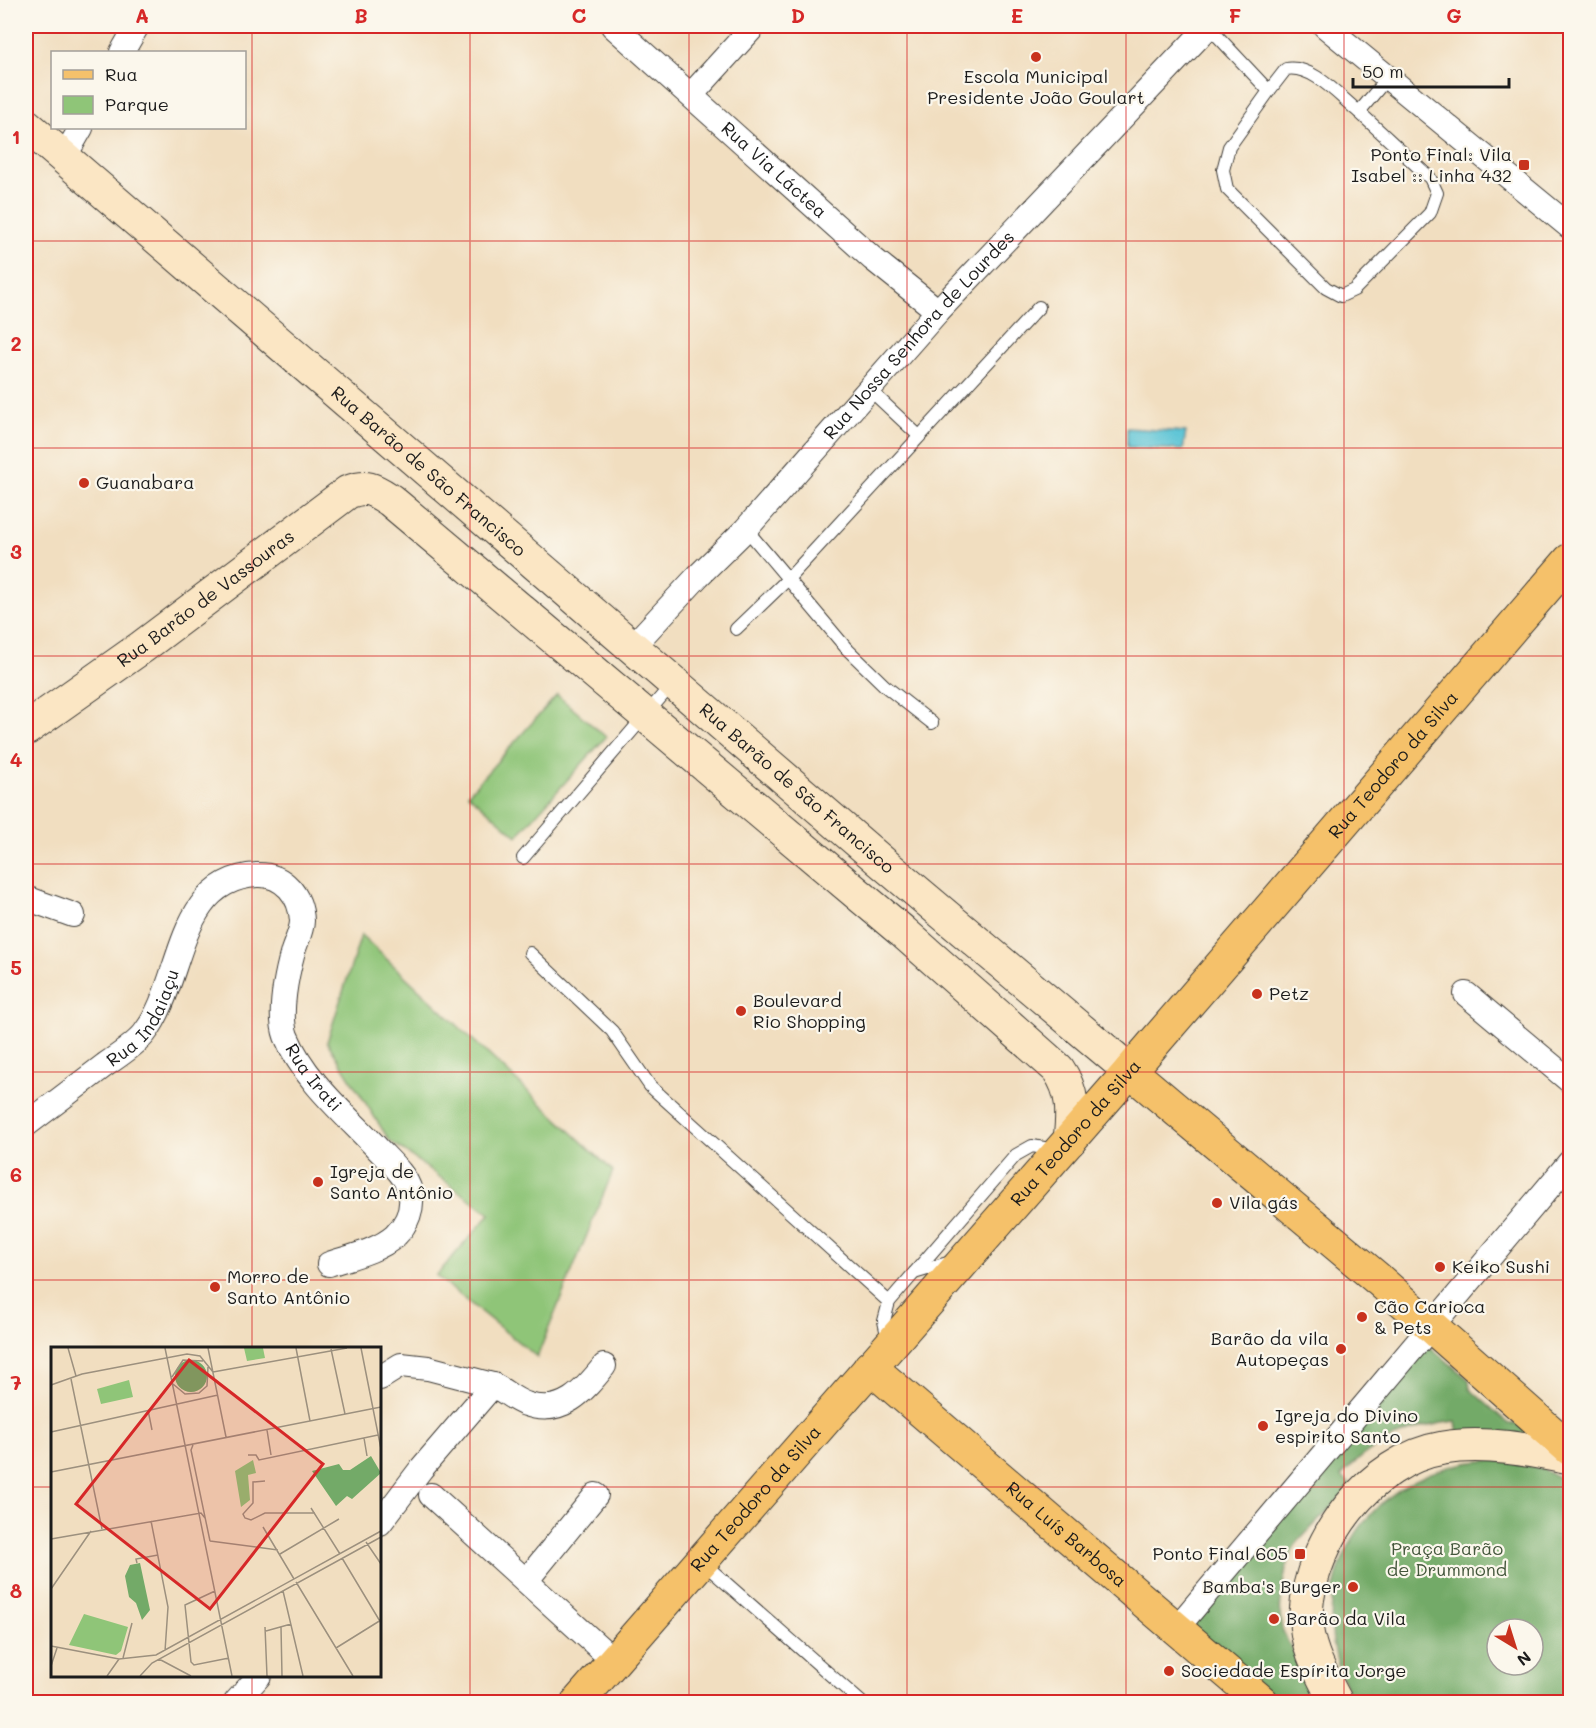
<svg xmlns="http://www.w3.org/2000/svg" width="1596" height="1728" viewBox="0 0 1596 1728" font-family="Mali,sans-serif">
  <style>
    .green { fill: #8fc578; stroke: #56704a; stroke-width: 1.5 }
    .forest { fill: #73aa68; stroke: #486342; stroke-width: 1.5; fill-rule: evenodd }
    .water { fill: #59c3d5; stroke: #3a7078; stroke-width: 1.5 }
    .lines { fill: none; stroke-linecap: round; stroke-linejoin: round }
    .lane-casing { stroke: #3c3935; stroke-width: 14 }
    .street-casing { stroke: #3c3935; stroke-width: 26 }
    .secondary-casing { stroke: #3c3935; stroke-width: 35 }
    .primary-casing { stroke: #3c3935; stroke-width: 35 }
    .lane { stroke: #fff; stroke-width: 12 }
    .street { stroke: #fff; stroke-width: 24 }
    .secondary { stroke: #fbe6c4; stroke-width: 33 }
    .primary { stroke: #f5c16b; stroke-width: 33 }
    .grid { fill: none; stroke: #d62828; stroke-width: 1.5; stroke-opacity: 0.55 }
    .poi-dot { fill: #c8321e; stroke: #fbf7ec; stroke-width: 2 }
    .labels { text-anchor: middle; stroke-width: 4.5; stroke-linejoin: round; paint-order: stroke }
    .poi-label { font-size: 18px; fill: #1c1c1c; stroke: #fbf7ec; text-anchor: start }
    .street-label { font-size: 18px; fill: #1c1c1c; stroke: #fbf7ec }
    .park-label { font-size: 18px; fill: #44573c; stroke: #fbf7ec }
    .inset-road { fill: none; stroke: #9c907e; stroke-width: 1.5 }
    .view { fill: #d62828; fill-opacity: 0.15; stroke: #d62828; stroke-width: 3 }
    .inset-edge { fill: none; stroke: #1c1c1c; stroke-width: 3 }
    .neatline { fill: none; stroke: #d62828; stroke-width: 2 }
    .grid-label { font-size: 20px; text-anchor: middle; font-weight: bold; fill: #d62828 }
  </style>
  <rect width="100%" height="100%" fill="#fbf7ec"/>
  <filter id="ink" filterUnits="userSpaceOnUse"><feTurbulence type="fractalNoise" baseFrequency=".0167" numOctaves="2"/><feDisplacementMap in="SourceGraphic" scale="12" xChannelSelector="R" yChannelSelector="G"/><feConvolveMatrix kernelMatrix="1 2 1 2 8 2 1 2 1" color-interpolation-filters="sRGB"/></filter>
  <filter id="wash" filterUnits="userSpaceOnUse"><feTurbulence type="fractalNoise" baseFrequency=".008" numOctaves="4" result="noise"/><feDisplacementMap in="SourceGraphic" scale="24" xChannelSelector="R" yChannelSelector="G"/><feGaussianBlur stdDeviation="1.35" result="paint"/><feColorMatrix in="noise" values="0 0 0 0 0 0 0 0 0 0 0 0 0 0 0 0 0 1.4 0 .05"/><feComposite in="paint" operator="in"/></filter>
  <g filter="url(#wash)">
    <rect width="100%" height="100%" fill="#f1dec0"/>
    <!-- green -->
    <g class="green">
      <path d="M557 695 606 737 517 836 468 794Z"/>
      <path d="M361 935 613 1171 537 1357 436 1276 490 1214 389 1140 327 1042Z"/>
    </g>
    <!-- forest -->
    <g class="forest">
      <path d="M1428 1345 1469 1380 1470 1389 1509 1424 1521 1423 1531 1438 1458 1437 1456 1421C1412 1426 1371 1443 1341 1476L1352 1486C1335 1505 1315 1523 1297 1543 1285 1557 1277 1610 1282 1628 1288 1647 1312 1683 1322 1702H1278L1196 1630 1194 1620Z"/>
      <path d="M1492 1460 1537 1467 1570 1482V1702H1353C1293 1587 1363 1467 1492 1460ZM1497 1629H1533V1665H1497Z"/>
    </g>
    <!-- water -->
    <path class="water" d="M1127 428 1186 432 1183 450 1127 447Z"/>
  </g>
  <g filter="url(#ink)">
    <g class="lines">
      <defs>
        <g id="lane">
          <path d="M1208 26 1269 91 1229 147 1223 170 1227 189 1326 288 1341 296 1354 290 1430 213 1437 193 1430 178 1359 112 1388 77"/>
          <path d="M1269 91 1286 69C1312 64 1339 96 1359 112"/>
          <path d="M869 389 919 436"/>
          <path d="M746 529 847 649 885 686 932 723"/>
          <path d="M736 629 788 579 1039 307"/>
          <path d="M523 858 673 683"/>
          <path d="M530 953 612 1031 650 1086 889 1302"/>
          <path d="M914 1273 951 1262"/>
          <path d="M888 1340 884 1321 889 1302 1016 1155 1032 1146 1056 1150"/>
          <path d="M701 1561 861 1702"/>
        </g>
        <g id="street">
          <path id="s1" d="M613 26 873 259 938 311"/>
          <path d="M1325 26 1570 227"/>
          <path d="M122 52 137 26"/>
          <path d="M692 94 754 26"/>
          <path d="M63 159 81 128"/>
          <path id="s2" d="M632 647 698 576 746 529 938 311 1209 26"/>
          <path d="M26 898 73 915"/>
          <path d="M1466 994 1570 1081"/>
          <path id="s3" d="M26 1125C52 1105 79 1085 105 1065 118 1056 134 1046 144 1034 184 984 175 879 257 875 284 874 301 896 302 921 302 930 296 942 293 951 287 973 278 1014 286 1036 304 1080 345 1114 377 1148 388 1160 406 1175 410 1191 414 1208 407 1224 395 1236 378 1251 350 1257 329 1264"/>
          <path d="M380 1378 401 1365 428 1368 493 1385"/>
          <path d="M431 1495 613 1660"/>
          <path d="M380 1523 421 1469 493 1385C505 1391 514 1400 526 1404 562 1417 584 1391 604 1366"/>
          <path d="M526 1581 596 1495"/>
          <path d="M1175 1630 1570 1162"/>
          <path d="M236 1702 259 1676"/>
        </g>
        <g id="secondary">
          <path id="s4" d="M26 125 883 863 1130 1071"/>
          <path id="s5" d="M26 729 142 647 348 492C368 485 373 489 390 500L903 932 1058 1069C1074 1092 1073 1113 1070 1140"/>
          <path d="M1336 1702C1322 1675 1304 1645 1306 1613 1310 1541 1370 1460 1443 1448 1485 1441 1530 1450 1570 1458"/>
        </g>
        <g id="primary">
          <path d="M1130 1071 1379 1280 1570 1449"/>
          <path id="s6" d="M870 1367 1262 1702"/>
          <path id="s7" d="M578 1702 1130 1071 1570 560"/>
        </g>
      </defs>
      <!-- lane casing -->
      <use href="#lane" class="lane-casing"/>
      <!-- street casing -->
      <use href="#street" class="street-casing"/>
      <!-- secondary casing -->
      <use href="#secondary" class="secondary-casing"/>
      <!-- primary casing -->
      <use href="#primary" class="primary-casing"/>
      <!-- lane -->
      <use href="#lane" class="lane"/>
      <!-- street -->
      <use href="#street" class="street"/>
      <!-- secondary -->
      <use href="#secondary" class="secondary"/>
      <!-- primary -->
      <use href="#primary" class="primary"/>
    </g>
  </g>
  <!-- grid -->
  <path class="grid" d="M252 26V1348M470 26V1702M689 26V1702M907 26V1702M1126 26V1702M1344 26V1702M26 241H1570M26 448H1570M26 656H1570M26 864H1570M26 1072H1570M26 1280H1570M26 1487H52M380 1487H1570M252 1676V1702"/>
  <!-- markers -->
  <g class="poi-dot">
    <circle cx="1036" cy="57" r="6"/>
    <rect x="1518" y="159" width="12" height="12" rx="3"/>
    <circle cx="84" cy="483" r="6"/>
    <circle cx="1257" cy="994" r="6"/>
    <circle cx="741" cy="1011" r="6"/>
    <circle cx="318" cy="1182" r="6"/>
    <circle cx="1217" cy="1203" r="6"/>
    <circle cx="1440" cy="1267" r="6"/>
    <circle cx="215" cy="1287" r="6"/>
    <circle cx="1362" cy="1317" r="6"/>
    <circle cx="1341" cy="1349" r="6"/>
    <circle cx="1263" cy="1426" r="6"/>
    <rect x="1294" y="1548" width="12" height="12" rx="3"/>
    <circle cx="1353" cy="1587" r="6"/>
    <circle cx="1274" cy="1619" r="6"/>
    <circle cx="1169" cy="1671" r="6"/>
  </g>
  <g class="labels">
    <!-- poi labels -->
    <g class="poi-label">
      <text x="1036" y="83" text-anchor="middle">Escola Municipal<tspan x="1036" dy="21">Presidente João Goulart</tspan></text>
      <text x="1512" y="161" text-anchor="end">Ponto Final: Vila<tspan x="1512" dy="21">Isabel :: Linha 432</tspan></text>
      <text x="96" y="489">Guanabara</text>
      <text x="1269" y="1000">Petz</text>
      <text x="753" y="1007">Boulevard<tspan x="753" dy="21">Rio Shopping</tspan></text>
      <text x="330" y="1178">Igreja de<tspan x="330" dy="21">Santo Antônio</tspan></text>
      <text x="1229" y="1209">Vila gás</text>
      <text x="1452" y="1273">Keiko Sushi</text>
      <text x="227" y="1283">Morro de<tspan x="227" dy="21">Santo Antônio</tspan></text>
      <text x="1374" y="1313">Cão Carioca<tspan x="1374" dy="21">&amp; Pets</tspan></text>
      <text x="1329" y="1345" text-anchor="end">Barão da vila<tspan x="1329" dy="21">Autopeças</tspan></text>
      <text x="1275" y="1422">Igreja do Divino<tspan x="1275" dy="21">espirito Santo</tspan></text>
      <text x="1288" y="1560" text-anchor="end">Ponto Final 605</text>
      <text x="1341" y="1593" text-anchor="end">Bamba's Burger</text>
      <text x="1286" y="1625">Barão da Vila</text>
      <text x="1181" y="1677">Sociedade Espírita Jorge</text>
    </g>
    <!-- street labels -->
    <g class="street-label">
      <text dy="6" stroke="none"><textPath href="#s1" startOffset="216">Rua Via Láctea</textPath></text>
      <text dy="6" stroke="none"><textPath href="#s2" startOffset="424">Rua Nossa Senhora de Lourdes</textPath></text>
      <text dy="6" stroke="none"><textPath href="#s4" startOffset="531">Rua Barão de São Francisco</textPath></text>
      <text dy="6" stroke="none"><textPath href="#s5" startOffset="222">Rua Barão de Vassouras</textPath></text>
      <text dy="6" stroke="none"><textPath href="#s7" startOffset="1242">Rua Teodoro da Silva</textPath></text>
      <text dy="6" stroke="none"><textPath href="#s4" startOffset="1017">Rua Barão de São Francisco</textPath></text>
      <text dy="6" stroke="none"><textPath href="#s3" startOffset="162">Rua Indaiaçu</textPath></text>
      <text dy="6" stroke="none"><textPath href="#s3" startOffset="596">Rua Irati</textPath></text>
      <text dy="6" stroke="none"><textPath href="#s7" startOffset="756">Rua Teodoro da Silva</textPath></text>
      <text dy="6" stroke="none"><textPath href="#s7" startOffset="270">Rua Teodoro da Silva</textPath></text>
      <text dy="6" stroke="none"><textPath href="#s6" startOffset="258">Rua Luís Barbosa</textPath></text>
    </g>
    <!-- park labels -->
    <g class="park-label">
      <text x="1447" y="1555">Praça Barão<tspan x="1447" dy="21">de Drummond</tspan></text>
    </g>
  </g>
  <!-- overview -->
  <g transform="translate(51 1347)">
    <rect width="330" height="330" fill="#f1dec0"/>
    <path d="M193 1H212L214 11 196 14ZM78 33 82 50 50 57 46 42ZM202 113 205 126 197 128 199 153 190 160 184 124ZM33 267 77 280 70 304 65 308 18 298Z" fill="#8fc578"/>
    <path d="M124 29a16 16 0 1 1 32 0a16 16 0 1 1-32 0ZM320 109 330 126 301 152 296 149 285 159 261 124 288 117 292 123H299ZM89 216 99 263 91 273 85 256 78 250 74 229 79 218Z" fill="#73aa68"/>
    <path class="inset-road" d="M17 1 25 29M114 1 134 98M157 1 175 90M245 1 259 74M310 1 330 102M280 2 294 67M162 25 296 1M121 30 132 13 152 14M20 32 51 182M122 37 134 47 148 46 156 39 157 20M0 38 31 27 136 7 149 9 162 25M97 63 101 83M216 83 220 108M0 85 167 48M313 91 316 109M134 98 181 329M142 98 140 103 159 194M197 108H205L208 113 327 88M0 125 330 60M214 134 202 135V156L192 167 194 171 200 173 214 166H264M260 161 289 207M100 174 117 260 114 304M212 180 243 232M0 192 150 166 154 171M159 194 227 203M315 195 330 217M229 207 288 172M291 211 330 276M86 216 85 212 107 208M245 235 302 329M0 242 40 184M164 244 134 258 140 315 143 318 178 311M232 244 252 329M214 280 216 329M230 280 231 329M215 284 240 277M0 299 68 312 105 308 330 184M285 301 330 273M72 311 81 276M108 312 140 329M0 319 6 301M56 329 68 312M89 329 101 316 330 190"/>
    <path class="view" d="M138 13 272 117 159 262 25 157Z"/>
    <rect width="330" height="330" class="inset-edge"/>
  </g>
  <!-- margin -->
  <rect width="1596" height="1728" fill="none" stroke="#fbf7ec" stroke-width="66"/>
  <!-- legend -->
  <rect x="51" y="51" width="195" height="78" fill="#fbf7ec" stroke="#a29f99" stroke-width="1.5"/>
  <rect x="63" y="70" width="30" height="9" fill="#f5c16b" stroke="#a29f99" stroke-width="1.5"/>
  <text x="105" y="81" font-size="18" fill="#1c1c1c">Rua</text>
  <rect x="63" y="96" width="30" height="18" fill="#8fc578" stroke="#a29f99" stroke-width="1.5"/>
  <text x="105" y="111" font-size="18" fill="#1c1c1c">Parque</text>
  <!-- north arrow -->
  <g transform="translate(1515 1647) rotate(142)"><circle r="28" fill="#fbf7ec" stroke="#a29f99" stroke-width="1.5"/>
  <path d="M0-4.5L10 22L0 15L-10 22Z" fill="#c8321e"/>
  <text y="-9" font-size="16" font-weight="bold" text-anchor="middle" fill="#1c1c1c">N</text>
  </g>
  <!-- scale -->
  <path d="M1353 78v9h156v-9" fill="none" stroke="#1c1c1c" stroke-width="3"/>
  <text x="1362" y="78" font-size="18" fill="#1c1c1c" stroke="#fbf7ec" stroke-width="4.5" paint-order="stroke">50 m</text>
  <rect x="33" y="33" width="1530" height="1662" class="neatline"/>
  <g class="grid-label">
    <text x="142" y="23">A</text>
    <text x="361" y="23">B</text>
    <text x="579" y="23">C</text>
    <text x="798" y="23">D</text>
    <text x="1017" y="23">E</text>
    <text x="1235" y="23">F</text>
    <text x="1454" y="23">G</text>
    <text x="16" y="144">1</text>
    <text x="16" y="351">2</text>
    <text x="16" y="559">3</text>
    <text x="16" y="767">4</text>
    <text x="16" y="975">5</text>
    <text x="16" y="1182">6</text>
    <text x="16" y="1390">7</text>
    <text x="16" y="1598">8</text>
  </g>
</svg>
